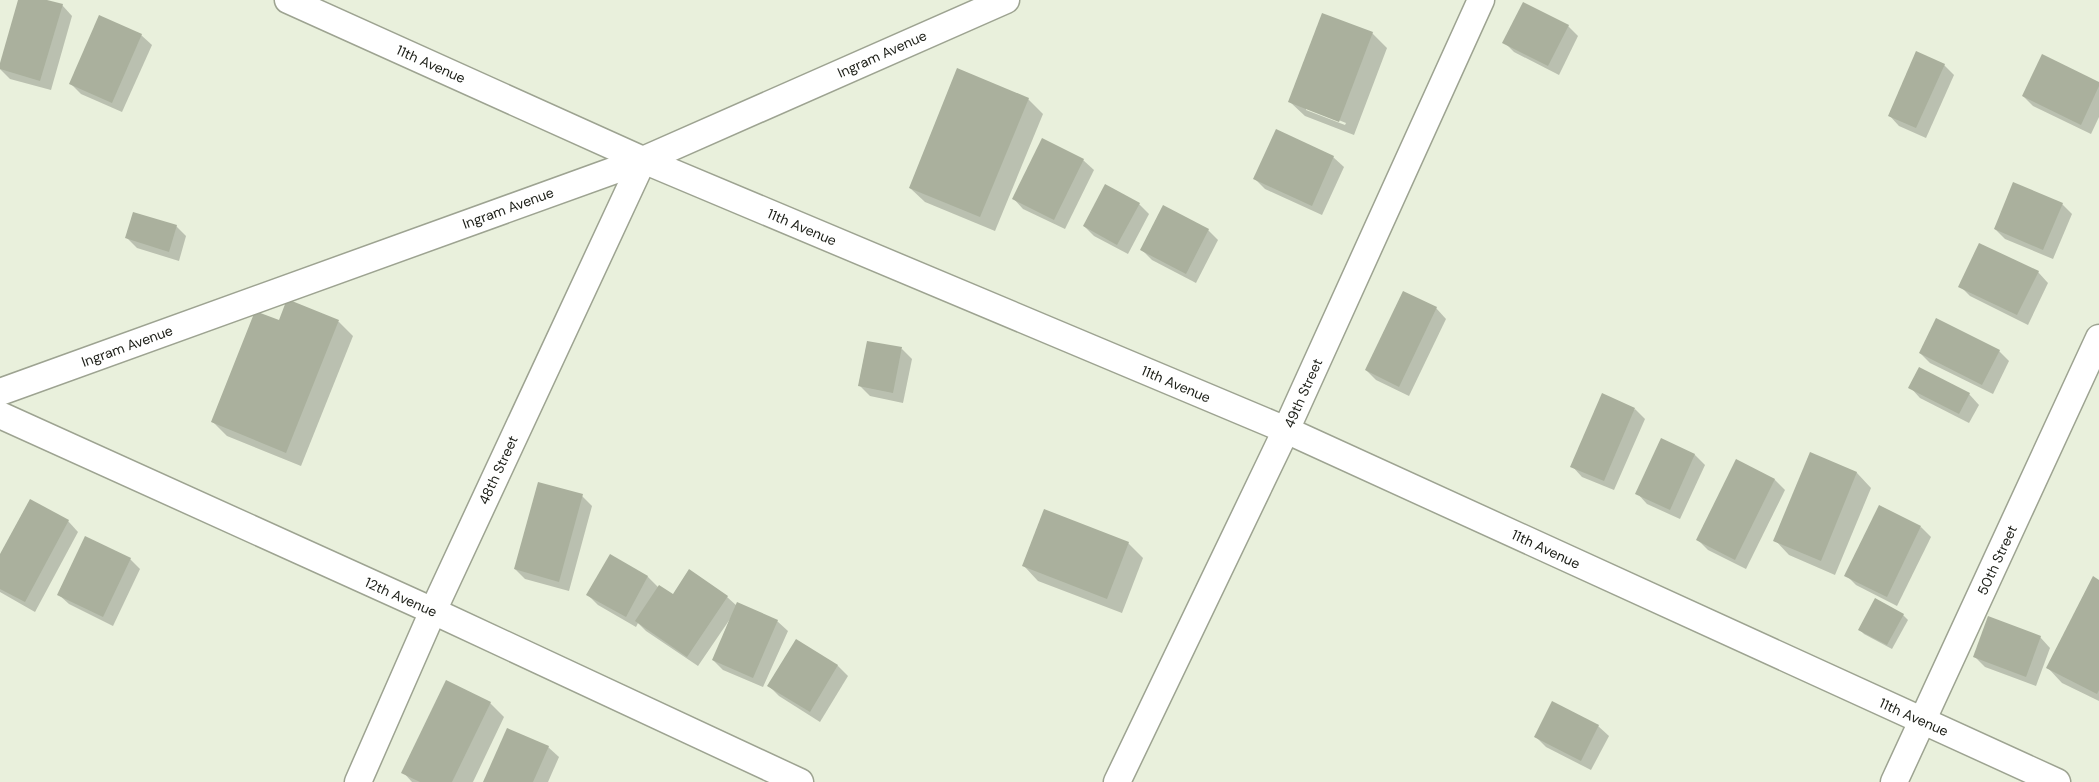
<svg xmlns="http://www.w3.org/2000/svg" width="2099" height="782" viewBox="0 0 2099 782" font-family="'DM Sans',sans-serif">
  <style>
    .shadow { fill: #0003; fill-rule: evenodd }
    .building { fill: #aab09d }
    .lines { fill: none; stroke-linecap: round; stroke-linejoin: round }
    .minor-casing { stroke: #9da391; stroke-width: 29 }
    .minor { stroke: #fff; stroke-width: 26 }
    .labels { text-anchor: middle; stroke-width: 4.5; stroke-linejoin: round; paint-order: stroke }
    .street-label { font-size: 14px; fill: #1b1d16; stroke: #fff }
  </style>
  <rect width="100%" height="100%" fill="#e9f0dc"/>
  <!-- shadow -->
  <g class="shadow">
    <path d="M19 0H43L62 5 72 16 51 90 10 79 0 69Z"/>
    <path d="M1568 26 1578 36 1559 75 1514 52 1504 42Z"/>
    <path d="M1372 33 1387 48 1354 135 1305 116 1290 102ZM1306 107 1346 123 1345 125 1306 110Z"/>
    <path d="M141 35 152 45 122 112 81 94 71 84Z"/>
    <path d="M1944 65 1954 75 1926 138 1899 126 1889 115Z"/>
    <path d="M2099 83V117L2091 134 2033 106 2023 96Z"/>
    <path d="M1028 99 1043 114 995 231 925 202 910 188Z"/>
    <path d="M1333 157 1344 167 1322 215 1265 189 1255 179Z"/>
    <path d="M1083 160 1094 170 1065 229 1023 209 1013 198Z"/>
    <path d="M1139 204 1149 214 1128 254 1094 236 1084 226Z"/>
    <path d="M2062 204 2072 214 2053 259 2005 239 1995 229Z"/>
    <path d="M176 226 186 236 179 261 137 248 127 238Z"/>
    <path d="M1208 230 1218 240 1196 283 1152 260 1142 250Z"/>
    <path d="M2038 272 2048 283 2028 325 1970 296 1960 286Z"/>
    <path d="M288 301 339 322 353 336 301 466 227 436 213 422 279 322Z"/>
    <path d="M1436 308 1446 319 1409 396 1376 380 1366 370Z"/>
    <path d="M902 349 912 359 903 403 870 396 860 386Z"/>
    <path d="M1999 351 2009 361 1993 394 1930 363 1920 353Z"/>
    <path d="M1910 387 1969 394 1979 405 1969 423 1920 398Z"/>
    <path d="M1635 409 1645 419 1614 490 1582 477 1572 466Z"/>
    <path d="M1661 440 1695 455 1705 465 1680 519 1647 504 1637 493Z"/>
    <path d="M1811 454 1857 473 1871 488 1835 575 1789 555 1775 540Z"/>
    <path d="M1737 461 1775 480 1785 490 1746 569 1708 550 1698 540Z"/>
    <path d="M582 496 592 506 569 591 525 579 515 569Z"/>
    <path d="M68 521 78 532 35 612 0 592V557Z"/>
    <path d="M1921 527 1931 537 1897 606 1856 585 1846 575Z"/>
    <path d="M1128 543 1143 558 1122 613 1038 581 1024 566Z"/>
    <path d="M610 556 648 577 659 588 673 595 727 597 737 606 777 621 788 631 763 687 723 670 713 660 730 619 698 666 646 631 638 623 636 627 598 605 588 595Z"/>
    <path d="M130 559 140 569 113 626 69 604 58 594Z"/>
    <path d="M2099 581V701L2062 683 2048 668Z"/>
    <path d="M1903 615 1908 620 1892 649 1864 634 1859 629Z"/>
    <path d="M2040 637 2050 648 2036 686 1985 667 1975 657Z"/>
    <path d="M797 641 838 666 848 676 820 722 779 696 769 686Z"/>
    <path d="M490 703 504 717 473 782H412L403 772Z"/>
    <path d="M1553 703 1598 726 1609 736 1591 770 1546 747 1536 737Z"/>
    <path d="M548 747 559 757 548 782H484Z"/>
  </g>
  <!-- building -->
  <g class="building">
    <path d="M18 0H47L63 4 40 81 0 69V63Z"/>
    <path d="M1523 2 1569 25 1548 66 1502 43Z"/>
    <path d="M1322 13 1373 32 1339 122 1288 102Z"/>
    <path d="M99 15 142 34 112 103 69 84Z"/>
    <path d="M1916 51 1945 64 1916 128 1888 116Z"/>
    <path d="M2042 54 2099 82V86L2081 125 2022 96Z"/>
    <path d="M957 68 1029 98 980 217 909 188Z"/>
    <path d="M1276 129 1334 156 1312 206 1253 179Z"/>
    <path d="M1042 138 1084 159 1054 220 1012 199Z"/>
    <path d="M2013 182 2063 203 2043 250 1994 229Z"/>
    <path d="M1105 184 1140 203 1117 245 1083 226Z"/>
    <path d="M1163 205 1209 229 1186 274 1140 250Z"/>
    <path d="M133 212 177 225 169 252 125 238Z"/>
    <path d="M1979 243 2039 271 2017 315 1958 287Z"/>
    <path d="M1403 291 1437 307 1399 387 1365 370Z"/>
    <path d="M287 299 339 320 286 453 211 422 255 311 279 320Z"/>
    <path d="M1936 318 2000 350 1982 385 1919 353Z"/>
    <path d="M867 341 902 347 893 393 858 386Z"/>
    <path d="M1919 367 1970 393 1959 414 1908 388Z"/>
    <path d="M1602 393 1635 408 1604 481 1570 467Z"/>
    <path d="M1661 438 1695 454 1670 510 1635 494Z"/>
    <path d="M1810 452 1857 472 1821 561 1773 541Z"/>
    <path d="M1736 459 1775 479 1735 560 1696 540Z"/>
    <path d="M538 482 583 494 559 582 514 569Z"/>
    <path d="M30 499 69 520 25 602 0 589V554Z"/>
    <path d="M1879 505 1921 526 1887 597 1844 576Z"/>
    <path d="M1044 509 1129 542 1107 599 1022 566Z"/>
    <path d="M85 536 131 558 103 617 57 595Z"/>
    <path d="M610 554 648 576 626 617 586 595Z"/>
    <path d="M689 569 728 596 687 657 635 621 659 585 673 594Z"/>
    <path d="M2093 576 2099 580V690L2097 694 2046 668Z"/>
    <path d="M1875 598 1904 614 1887 645 1858 630Z"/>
    <path d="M737 602 778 620 753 678 712 660Z"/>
    <path d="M1988 616 2041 636 2026 677 1973 657Z"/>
    <path d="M796 639 838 665 810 712 767 686Z"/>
    <path d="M446 680 491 702 452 782H420L401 773Z"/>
    <path d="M1552 701 1599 725 1581 761 1534 737Z"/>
    <path d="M507 728 549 746 533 782H483Z"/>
  </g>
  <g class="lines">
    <defs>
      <g id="minor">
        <path d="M288 0 643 160 1286 430 2057 782"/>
        <path d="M0 392 643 160 1006 0"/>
        <path d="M0 415 433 611 800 782"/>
        <path d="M358 782 433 611 643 160"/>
        <path d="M1117 782 1286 430 1481 0"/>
        <path d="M1894 782 2099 338"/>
      </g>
    </defs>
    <!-- minor casing -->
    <use href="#minor" class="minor-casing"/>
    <!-- minor -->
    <use href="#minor" class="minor"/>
  </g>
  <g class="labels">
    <!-- street labels -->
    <g class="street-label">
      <text transform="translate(882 54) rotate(-24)" y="5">Ingram Avenue</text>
      <text transform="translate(431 64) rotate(24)" y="5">11th Avenue</text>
      <text transform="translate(508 208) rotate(-20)" y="5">Ingram Avenue</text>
      <text transform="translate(802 227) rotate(23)" y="5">11th Avenue</text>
      <text transform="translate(127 346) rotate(-20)" y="5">Ingram Avenue</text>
      <text transform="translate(1176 384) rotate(23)" y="5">11th Avenue</text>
      <text transform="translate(1303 393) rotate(-66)" y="5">49th Street</text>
      <text transform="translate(498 470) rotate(-65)" y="5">48th Street</text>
      <text transform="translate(1546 549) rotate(25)" y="5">11th Avenue</text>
      <text transform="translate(1997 560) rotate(-65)" y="5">50th Street</text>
      <text transform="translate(401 597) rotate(24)" y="5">12th Avenue</text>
      <text transform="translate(1914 717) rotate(24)" y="5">11th Avenue</text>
    </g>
  </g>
</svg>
